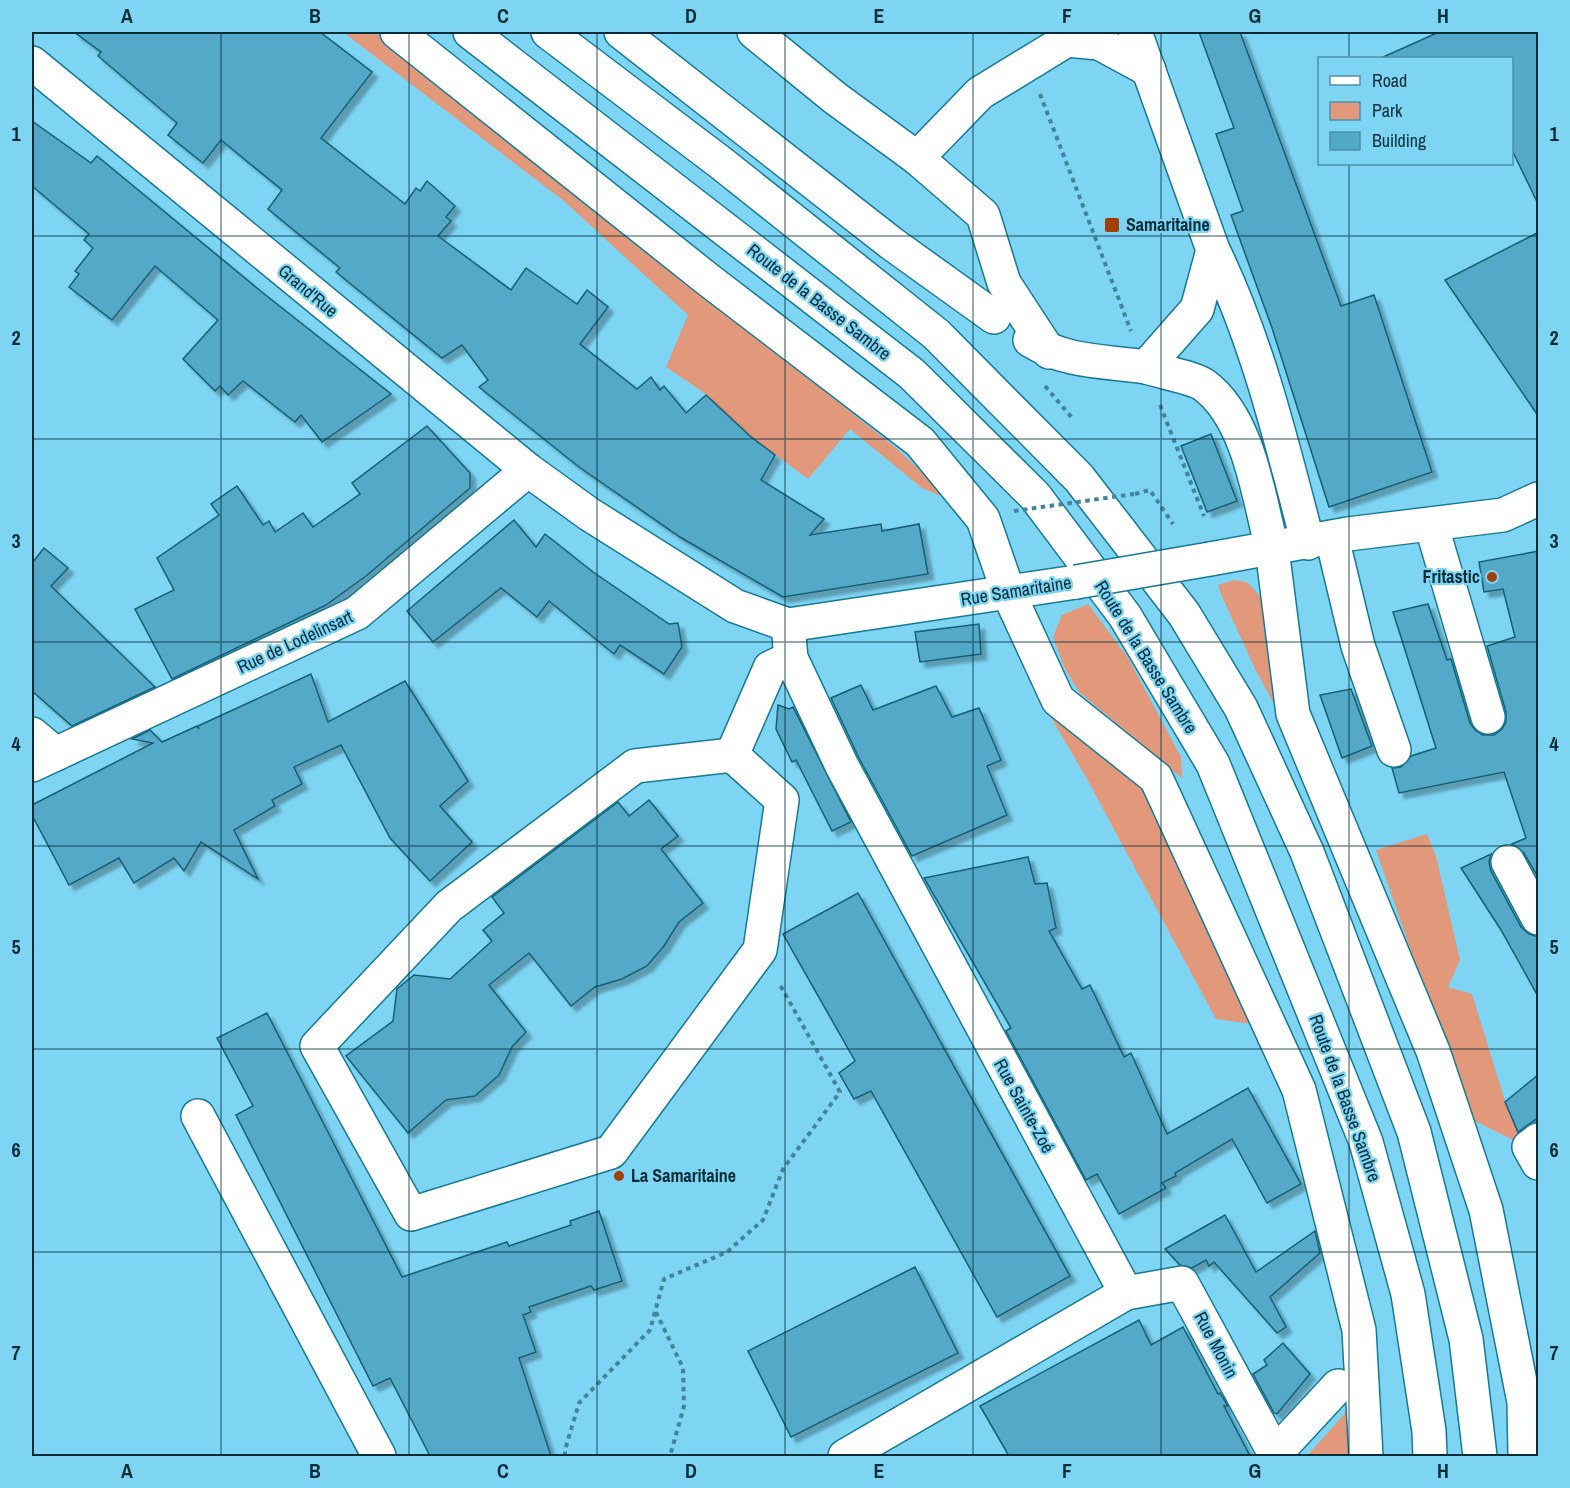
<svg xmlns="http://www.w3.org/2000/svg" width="1570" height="1488" viewBox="0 0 1570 1488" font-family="'Archivo Narrow',sans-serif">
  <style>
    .green { fill: #e2997b }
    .building { fill: #52a9c7; stroke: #175f74; stroke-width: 1.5; filter: url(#shadow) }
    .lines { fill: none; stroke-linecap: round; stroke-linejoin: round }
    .minor-casing { stroke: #167a95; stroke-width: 36 }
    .highway-casing { stroke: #167a95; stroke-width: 36 }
    .path { stroke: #438499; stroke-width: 4; stroke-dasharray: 4.5 4.5; stroke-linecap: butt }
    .minor { stroke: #fff; stroke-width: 33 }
    .highway { stroke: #fff; stroke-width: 33 }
    .minor-bridge-casing { stroke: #167a95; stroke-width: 36; stroke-linecap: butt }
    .path-bridge { stroke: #438499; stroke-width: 4; stroke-dasharray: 4.5 4.5; stroke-linecap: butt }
    .minor-bridge { stroke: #fff; stroke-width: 33 }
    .grid { fill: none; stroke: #052d38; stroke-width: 1.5; stroke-opacity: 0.55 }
    .poi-dot { fill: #a23f09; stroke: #7dd4f3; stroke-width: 2 }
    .labels { text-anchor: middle; stroke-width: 4.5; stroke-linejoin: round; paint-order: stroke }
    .poi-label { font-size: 18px; font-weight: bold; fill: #052d38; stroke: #7dd4f3; text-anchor: start }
    .street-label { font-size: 18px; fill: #052d38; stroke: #7dd4f3 }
    .neatline { fill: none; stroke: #052d38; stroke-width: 2 }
    .grid-label { font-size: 20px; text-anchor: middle; font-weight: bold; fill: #052d38 }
  </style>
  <defs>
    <filter id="shadow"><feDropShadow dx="5.5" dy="5.5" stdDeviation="1.5" flood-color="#0004"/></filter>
  </defs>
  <rect width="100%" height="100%" fill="#7dd4f3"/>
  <!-- green -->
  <g class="green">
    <path d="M343 32H374L896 448 952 501 922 488 850 429 808 479 744 431 707 395 666 367 688 315 564 201Z"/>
    <path d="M1234 580 1247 582 1265 602 1288 730 1256 671 1220 592 1218 585Z"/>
    <path d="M1088 604 1128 658 1181 757 1182 778 1079 692 1065 669 1053 637 1062 615Z"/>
    <path d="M1049 714 1145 791 1252 1024 1216 1019 1087 779Z"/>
    <path d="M1427 834 1436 856 1460 960 1448 987 1472 994 1505 1101 1523 1145 1469 1118 1376 850Z"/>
    <path d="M1346 1412 1355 1456H1307Z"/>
  </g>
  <!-- building -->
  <g class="building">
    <path d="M74 32H320L372 72 321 138 405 204 416 188 420 191 427 181 455 206 446 217 451 221 438 236 511 290 526 268 577 304 587 290 608 307 580 344 637 389 651 377 660 390 664 386 686 413 706 395 751 437 775 455 761 480 824 519 810 535 881 524 882 531 919 524 928 574 783 597 680 537 579 467 479 387 488 380 462 345 442 358 336 272 340 268 268 209 282 190 221 140 203 163 168 135 177 123 98 56 101 52Z"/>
    <path d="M1199 32H1240L1341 306 1374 295 1432 472 1329 507 1272 328 1231 215 1243 211 1216 134 1234 128Z"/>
    <path d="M1439 32H1539V206L1512 150V58H1381Z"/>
    <path d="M32 121 91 163 97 156 263 293 391 394 322 442 301 415 295 422 243 381 228 395 220 386 215 391 183 359 218 320 155 266 112 320 69 287 79 274 75 271 93 248 84 240 89 234 32 186Z"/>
    <path d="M1539 232V417L1445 280Z"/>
    <path d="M427 426 470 473V488L366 576 326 605 172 679 135 609 174 590 157 558 219 515 211 504 237 486 263 525 269 521 275 532 303 513 313 527 360 494 352 483Z"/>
    <path d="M1211 434 1237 501 1207 512 1181 446Z"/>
    <path d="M514 520 536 547 545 534 593 572 669 624 678 623 682 647 664 674 620 645 614 654 549 601 537 617 501 588 433 642 407 611Z"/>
    <path d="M44 548 68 568 51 586 155 687 72 726 32 691V563Z"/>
    <path d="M1539 551V879L1524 853 1512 844 1526 838 1504 772 1399 793 1392 768 1401 767 1411 756 1436 748 1393 612 1428 604 1447 660 1451 659 1470 723 1475 730 1483 735H1494L1502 729 1506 722V712L1487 646 1515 637 1503 589 1484 592 1479 562Z"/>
    <path d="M979 624 981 654 920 662 915 632Z"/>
    <path d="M311 674 328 722 405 681 468 781 440 806 472 842 430 881 390 838 341 745 294 767 302 784 272 800 275 806 234 830 258 879 201 842 184 871 174 858 134 883 119 858 69 885 32 815V805L153 743 132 739 150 730 162 742 197 726 199 729 198 726Z"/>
    <path d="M861 685 873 710 936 686 952 717 979 708 1001 760 987 766 1007 815 912 856 859 758 831 698Z"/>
    <path d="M1351 689 1372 746 1342 758 1320 695Z"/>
    <path d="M778 705 789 709 793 707 851 822 832 831 796 760 792 762 776 729Z"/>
    <path d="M649 800 678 836 661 849 703 903 679 922 664 946 647 966 622 979 595 987 571 1006 529 953 489 985 526 1032 512 1047 499 1075 475 1096 446 1100 408 1133 346 1056 393 1021 397 989 414 975 450 979 492 941 483 930 504 913 492 897 618 802 629 816Z"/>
    <path d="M1491 854 1489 862 1491 871 1521 927 1529 934 1539 937V998L1501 930 1461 868Z"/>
    <path d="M1028 857 1035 884 1047 883 1056 928 1049 931 1082 989 1090 985 1124 1057 1131 1053 1167 1134 1248 1088 1301 1184 1267 1203 1232 1139 1175 1173 1176 1176 1162 1183 1166 1188 1119 1214 1097 1174 1086 1180 1006 1031 1011 1028 924 878Z"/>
    <path d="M858 893 1070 1276 997 1317 871 1091 854 1099 839 1073 855 1061 783 934Z"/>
    <path d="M267 1013 402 1277 507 1242 509 1246 571 1225 570 1221 599 1211 622 1281 594 1290 591 1286 529 1307 531 1312 523 1315 536 1352 519 1358 551 1456H430L390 1378 373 1386 236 1115 253 1106 217 1038Z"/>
    <path d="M1539 1074V1117L1518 1132 1505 1102Z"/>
    <path d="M1225 1215 1256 1272 1315 1231 1320 1253 1270 1297 1286 1327 1277 1333 1214 1262 1209 1266 1206 1260 1192 1268 1180 1265 1165 1249Z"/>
    <path d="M915 1267 958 1353 791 1437 748 1351Z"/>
    <path d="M1139 1320 1151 1345 1183 1327 1218 1394 1220 1393 1228 1406H1224L1250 1456H1009L980 1406Z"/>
    <path d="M1283 1343 1310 1374 1277 1414 1274 1413 1253 1374 1267 1365 1264 1360Z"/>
  </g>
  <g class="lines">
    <defs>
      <g id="minor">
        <path d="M754 32 835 98 917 158 983 215 1004 283 1049 352"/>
        <path d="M1135 32 1213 250C1258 342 1282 444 1308 543"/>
        <path d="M1067 40 1099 43 1149 70"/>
        <path d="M32 63 528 470 589 514 735 606 788 625 1076 582"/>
        <path d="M917 158 980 93 1067 40 1075 32"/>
        <path d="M1030 340C1066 363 1106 361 1146 367L1197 309 1213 250"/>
        <path d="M1146 367C1161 372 1192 377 1204 385 1249 418 1259 498 1272 549"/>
        <path d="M1431 524 1488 717"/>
        <path d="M1332 538 1358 646 1394 750"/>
        <path d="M1210 559 1348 534 1503 515 1538 499"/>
        <path d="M788 625 791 658 842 766 1126 1293 845 1456"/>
        <path d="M32 734 56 754"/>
        <path d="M732 755 782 800 760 950 611 1152 411 1214 317 1046 449 906 635 766Z"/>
        <path d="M732 755 770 668 791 658"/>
        <path d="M32 765 357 613 528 470"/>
        <path d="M1508 862 1538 918"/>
        <path d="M198 1116 379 1456"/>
        <path d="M1538 1140 1529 1147 1538 1163"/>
        <path d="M1126 1293 1182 1283 1275 1454 1273 1456"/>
        <path d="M1275 1454 1338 1386"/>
      </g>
      <g id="highway">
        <path d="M397 32 706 278 920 442 983 519 1009 594 1058 700 1156 778 1299 1090 1359 1330 1366 1456"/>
        <path d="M470 32 912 374 1035 496 1125 616 1213 764 1366 1142 1408 1294 1429 1431 1430 1456"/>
        <path d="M548 32 721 163 936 334 1079 478 1184 614 1241 708 1307 852 1414 1132 1466 1339 1480 1456"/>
        <path d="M621 32 891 243 994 317"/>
        <path d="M1272 549 1293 714 1433 1051 1486 1210 1524 1402 1525 1456"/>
      </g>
    </defs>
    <!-- minor casing -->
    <use href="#minor" class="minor-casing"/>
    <!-- highway casing -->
    <use href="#highway" class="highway-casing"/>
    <!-- path -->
    <g class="path">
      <path d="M1040 94 1131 331"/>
      <path d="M1045 386 1073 419"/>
      <path d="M1160 405 1204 516"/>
      <path d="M1135 494 1150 490 1173 524"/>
      <path d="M656 1312 683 1368 684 1406 670 1456"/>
      <path d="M565 1456V1450L579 1403 650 1330 664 1279 727 1252 763 1220 783 1169 840 1092 779 983"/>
    </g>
    <!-- minor -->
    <use href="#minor" class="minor"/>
    <!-- highway -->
    <use href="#highway" class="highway"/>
    <defs>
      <path id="minor-bridge" d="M1076 582 1210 559"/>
    </defs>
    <!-- minor-bridge casing -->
    <use href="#minor-bridge" class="minor-bridge-casing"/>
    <!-- path-bridge -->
    <path class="path-bridge" d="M1014 511 1134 494"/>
    <!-- minor-bridge -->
    <use href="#minor-bridge" class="minor-bridge"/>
  </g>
  <!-- grid -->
  <path class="grid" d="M221 32V1456M409 32V1456M597 32V1456M785 32V1456M973 32V1456M1161 32V1456M1349 32V58M1349 164V1456M32 236H1538M32 439H1538M32 642H1538M32 846H1538M32 1049H1538M32 1252H1538"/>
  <!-- markers -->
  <g class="poi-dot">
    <rect x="1104" y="217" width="16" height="16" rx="3"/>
    <circle cx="1492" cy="577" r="6"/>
    <circle cx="619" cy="1176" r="6"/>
  </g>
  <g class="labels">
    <!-- poi labels -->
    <g class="poi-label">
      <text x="1126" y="231">Samaritaine</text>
      <text x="1480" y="583" text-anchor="end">Fritastic</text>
      <text x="631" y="1182">La Samaritaine</text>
    </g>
    <!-- street labels -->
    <g class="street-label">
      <text transform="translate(308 291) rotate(40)" y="6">Grand'Rue</text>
      <text transform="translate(819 302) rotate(38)" y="6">Route de la Basse Sambre</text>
      <text transform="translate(1016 591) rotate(-9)" y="6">Rue Samaritaine</text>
      <text transform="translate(295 642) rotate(-25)" y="6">Rue de Lodelinsart</text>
      <text transform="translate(1146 657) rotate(58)" y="6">Route de la Basse Sambre</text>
      <text transform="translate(1345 1098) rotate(70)" y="6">Route de la Basse Sambre</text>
      <text transform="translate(1024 1106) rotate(61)" y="6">Rue Sainte-Zoé</text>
      <text transform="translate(1216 1345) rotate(62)" y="6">Rue Monin</text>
    </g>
  </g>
  <!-- border -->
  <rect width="1570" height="1488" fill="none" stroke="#7dd4f3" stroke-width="66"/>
  <!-- legend -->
  <rect x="1318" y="57" width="195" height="108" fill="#7dd4f3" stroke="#4d91a8" stroke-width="1.5"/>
  <rect x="1330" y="76" width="30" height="9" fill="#ffffff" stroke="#4d91a8" stroke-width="1.5"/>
  <text x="1372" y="87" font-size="18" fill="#052d38">Road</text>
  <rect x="1330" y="102" width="30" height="18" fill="#e2997b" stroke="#4d91a8" stroke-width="1.5"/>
  <text x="1372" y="117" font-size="18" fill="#052d38">Park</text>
  <rect x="1330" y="132" width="30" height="18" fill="#52a9c7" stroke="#4d91a8" stroke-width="1.5"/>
  <text x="1372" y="147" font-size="18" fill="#052d38">Building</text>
  <rect x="33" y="33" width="1504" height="1422" class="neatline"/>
  <g class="grid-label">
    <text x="127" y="23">A</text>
    <text x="315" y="23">B</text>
    <text x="503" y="23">C</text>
    <text x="691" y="23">D</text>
    <text x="879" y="23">E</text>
    <text x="1067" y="23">F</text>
    <text x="1255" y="23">G</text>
    <text x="1443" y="23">H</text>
    <text x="16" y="141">1</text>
    <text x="1554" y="141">1</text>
    <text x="16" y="345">2</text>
    <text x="1554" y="345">2</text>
    <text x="16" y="548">3</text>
    <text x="1554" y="548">3</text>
    <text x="16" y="751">4</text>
    <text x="1554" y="751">4</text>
    <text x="16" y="954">5</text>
    <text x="1554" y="954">5</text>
    <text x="16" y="1157">6</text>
    <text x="1554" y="1157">6</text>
    <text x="16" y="1360">7</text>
    <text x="1554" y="1360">7</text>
    <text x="127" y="1478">A</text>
    <text x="315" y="1478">B</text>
    <text x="503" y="1478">C</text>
    <text x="691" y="1478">D</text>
    <text x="879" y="1478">E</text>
    <text x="1067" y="1478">F</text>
    <text x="1255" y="1478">G</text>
    <text x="1443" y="1478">H</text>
  </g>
</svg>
